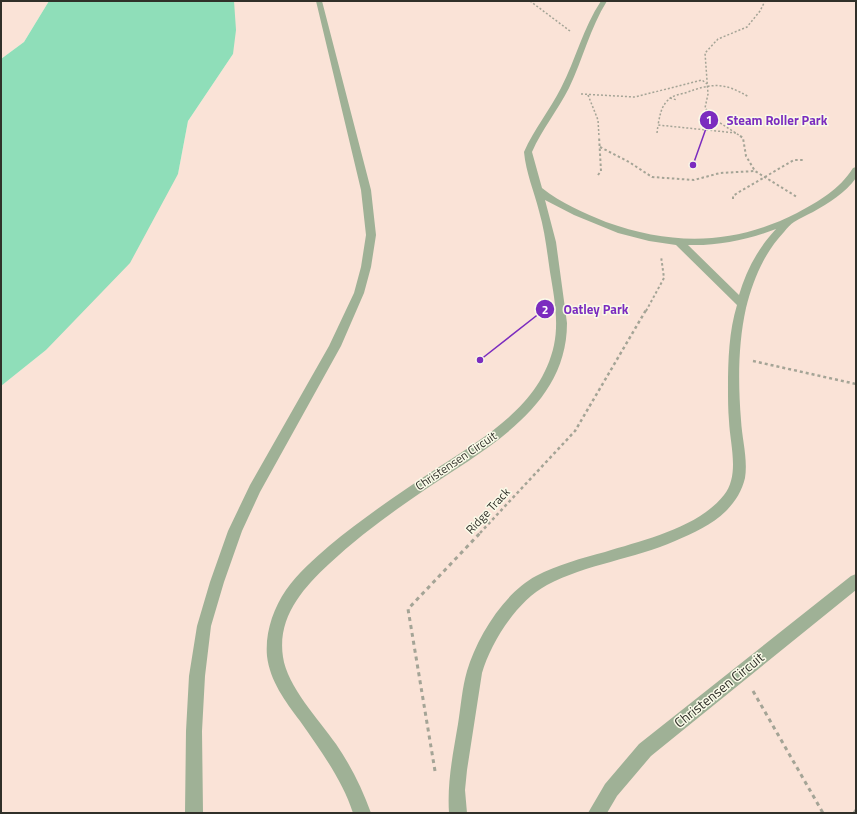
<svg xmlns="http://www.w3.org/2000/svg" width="857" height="814" viewBox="0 0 857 814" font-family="'Titillium Web',sans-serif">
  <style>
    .green { fill: #fae3d7 }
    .water { fill: #8fdeb9 }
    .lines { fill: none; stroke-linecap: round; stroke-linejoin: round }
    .path-far3 { stroke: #a4a496; stroke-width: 1.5; stroke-dasharray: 2 2; stroke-linecap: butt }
    .path-far2 { stroke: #a4a496; stroke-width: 2; stroke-dasharray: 2.5 2.5; stroke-linecap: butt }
    .path-far1 { stroke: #a4a496; stroke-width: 2.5; stroke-dasharray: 3 3; stroke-linecap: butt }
    .path { stroke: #a4a496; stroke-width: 3; stroke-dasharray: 4 4; stroke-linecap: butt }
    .minor { fill: #9fb196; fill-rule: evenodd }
    .labels { text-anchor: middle; stroke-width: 3; stroke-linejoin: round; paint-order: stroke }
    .street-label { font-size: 12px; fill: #303029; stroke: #fafae8 }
    .near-street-label { font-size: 14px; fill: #303029; stroke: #fafae8 }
    .leader { fill: none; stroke: #7b2cbf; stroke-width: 1.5 }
    .callout-dot { fill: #7b2cbf; stroke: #fafae8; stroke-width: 1.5 }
    .mark-label { font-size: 12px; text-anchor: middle; font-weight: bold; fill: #fff }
    .callout-label { font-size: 13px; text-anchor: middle; font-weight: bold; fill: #7b2cbf; stroke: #fafae8; stroke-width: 3; stroke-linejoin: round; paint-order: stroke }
  </style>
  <rect width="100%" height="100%" fill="#fafae8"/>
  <!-- green -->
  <g class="green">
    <path d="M1 1H49L24 42 1 59Z"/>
    <path d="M234 1H856V813H1V386L46 350 178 174 188 121 233 54Z"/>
  </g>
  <!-- water -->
  <path class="water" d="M49 1H234L236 30 233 54 188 121 178 174 130 263 46 350 1 386V59L24 42Z"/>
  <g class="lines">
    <!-- path-far3 -->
    <g class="path-far3">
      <path d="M530 1 570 31"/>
      <path d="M581 94 635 97 702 80 707 84"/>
      <path d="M588 95 598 120 599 137"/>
      <path d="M670 98 677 100"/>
      <path d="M657 133 658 125"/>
      <path d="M736 133 658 125C660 115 661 107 668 100 671 96 680 94 685 93 712 83 724 82 749 97"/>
      <path d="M742 137 717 121 705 108 708 94 705 53 718 39 747 27 760 11 765 1"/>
    </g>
    <!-- path-far2 -->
    <g class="path-far2">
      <path d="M740 136 743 138 746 156 755 171 797 197"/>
      <path d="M600 147 629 162 652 177 694 180 720 173 755 171"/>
      <path d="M598 175 601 171 599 136"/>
      <path d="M733 199V196L739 192 794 160H803"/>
      <path d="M646 311 664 278 661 256"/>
    </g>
    <!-- path-far1 -->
    <g class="path-far1">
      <path d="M753 361 856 384"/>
      <path d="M480 533 575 431 646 310"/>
    </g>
    <!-- path -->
    <g class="path">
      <path d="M753 691 823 813"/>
      <path d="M435 771 408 609 481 532"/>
      <path d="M854 813 856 810"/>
    </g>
    <!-- minor -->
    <g class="minor">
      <path d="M316 1H322L371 190 376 235 371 267 364 293 341 346 260 492 242 531 224 582 211 626 205 676 202 731 203 813H185L186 731 189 676 197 626 210 582 228 531 250 485 329 346 354 293 361 267 366 235 361 190Z"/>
      <path d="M601 1H607C590 28 583 59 569 88 558 110 542 129 532 152L542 188C561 203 584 213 606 222 673 246 734 245 797 213 819 201 839 190 853 168L856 167V178C845 193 829 203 813 212 807 215 800 218 794 222 791 224 787 228 784 232 764 253 753 280 746 308 738 344 738 383 741 420 742 439 748 459 745 478 742 491 735 502 726 511 712 525 693 533 675 541 634 559 587 564 547 585 517 601 491 642 482 673L467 770 465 790 467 813H449C447 782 453 754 458 724 461 706 462 688 467 671 477 637 504 593 536 576 557 565 582 558 605 552 643 540 698 528 724 495 740 475 730 444 729 421 728 410 728 399 728 388 728 360 729 331 737 305L676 245 649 241 618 233 574 215 545 200 556 242 567 323C567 407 486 448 426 489 392 512 359 536 329 564 302 589 277 618 283 657 287 686 319 720 336 744 351 766 362 788 371 813H353C342 779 320 750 300 721 285 701 270 681 267 656 265 633 273 609 286 590 298 573 314 559 329 546 364 517 401 492 439 467 486 436 541 405 554 345 559 321 554 296 550 272 547 252 545 231 539 211 534 191 526 173 524 152 534 129 550 110 561 88 576 59 583 28 601 1ZM776 229C758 248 746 271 739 295L688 245C718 246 747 240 776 229Z"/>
      <path d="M856 574V590L651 756 617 796 607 813H588L605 784 639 744 851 576Z"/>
    </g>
  </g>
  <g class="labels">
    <!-- street labels -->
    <g class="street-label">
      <text transform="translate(456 461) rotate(-34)" y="4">Christensen Circuit</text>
      <text transform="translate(488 511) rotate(-47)" y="4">Ridge Track</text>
    </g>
    <!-- near-street labels -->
    <g class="near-street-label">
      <text transform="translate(719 690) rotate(-39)" y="5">Christensen Circuit</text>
    </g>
  </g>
  <!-- callouts -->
  <path class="leader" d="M693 165L709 120M480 360L545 309"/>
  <g class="callout-dot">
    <circle cx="693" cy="165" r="4"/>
    <circle cx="480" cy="360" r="4"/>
    <circle cx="709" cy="120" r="10"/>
    <circle cx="545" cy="309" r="10"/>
  </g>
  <g class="mark-label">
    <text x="709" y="124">1</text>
    <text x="545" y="314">2</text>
  </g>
  <g class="callout-label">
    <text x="777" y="125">Steam Roller Park</text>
    <text x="596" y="314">Oatley Park</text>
  </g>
  <!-- border -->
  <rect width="857" height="814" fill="none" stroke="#303029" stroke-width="4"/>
</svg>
